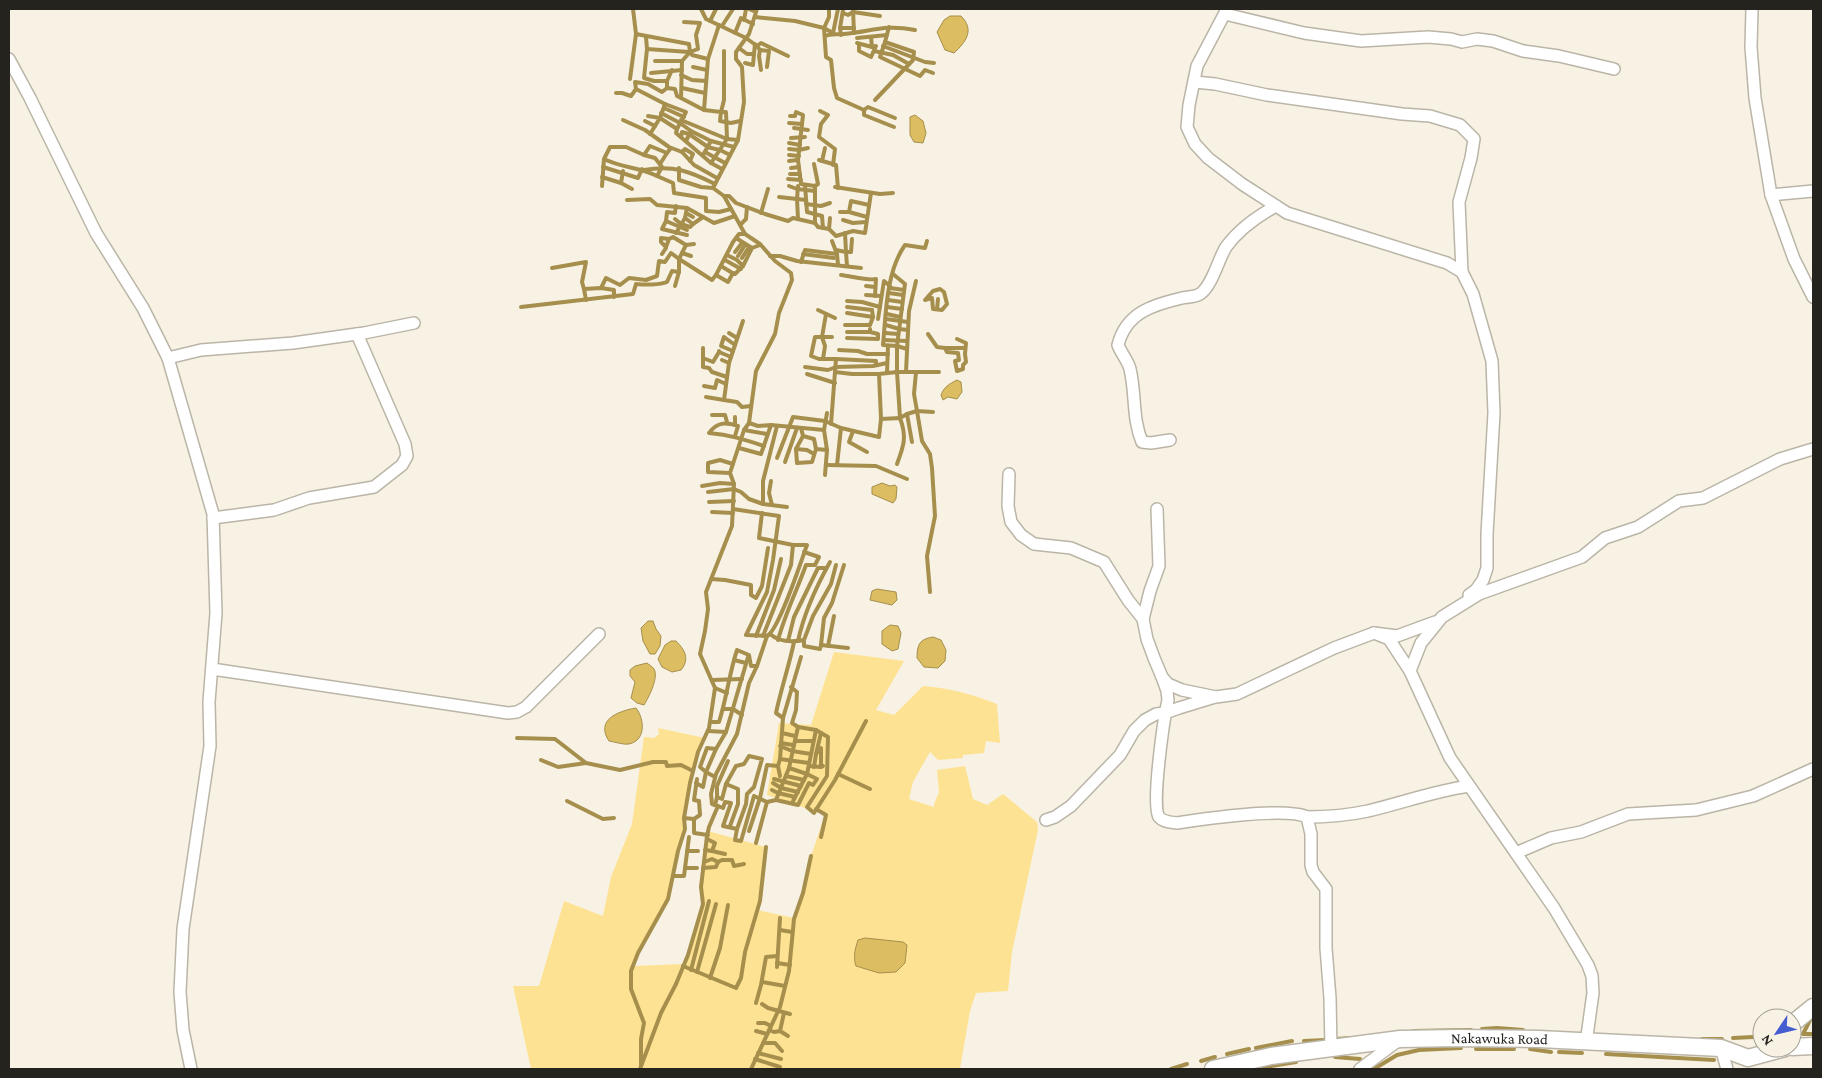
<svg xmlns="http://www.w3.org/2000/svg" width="1822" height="1078" viewBox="0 0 1822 1078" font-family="'Crimson Pro',serif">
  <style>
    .green { fill: #fee293 }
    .water { fill: #ddbd61; stroke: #a68f4d }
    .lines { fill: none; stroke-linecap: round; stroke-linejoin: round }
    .stream { stroke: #a68f4d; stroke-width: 4 }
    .street-casing { stroke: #bab5a7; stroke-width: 14 }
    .secondary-casing { stroke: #bab5a7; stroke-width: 19 }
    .street { stroke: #fff; stroke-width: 11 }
    .secondary { stroke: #fff; stroke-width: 16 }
    .labels { text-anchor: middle; stroke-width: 4.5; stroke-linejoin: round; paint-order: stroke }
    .street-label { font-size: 15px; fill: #25231e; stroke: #f8f2e4 }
  </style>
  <rect width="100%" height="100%" fill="#f8f2e4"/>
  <!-- green -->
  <path class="green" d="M834 652 904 661 876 710 894 715 923 686C949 688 972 694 997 704L1000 743 986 741 984 753 963 755V758L938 760 930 752 913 782 909 799 934 807V804L939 792 937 770 965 766 973 799 987 805 1003 794 1037 822 1038 830 1012 952 1008 991 976 993 970 1011 960 1069H531L513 986H539L564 901 603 916 611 877 632 824 644 737 654 738 659 734 658 728 705 738 698 752 690 782 684 818 685 829 678 851 668 899 638 953 634 966 684 964 703 904 701 887 708 831 766 847 760 901 757 910 794 918 803 893 811 856 825 815 767 795 779 723 811 725Z"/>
  <!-- water -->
  <g class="water">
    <path d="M950 16H961C975 30 966 42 954 53L945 50 937 32 944 20Z"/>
    <path d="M915 115 923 121 926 133 923 143 914 142 910 135V117Z"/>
    <path d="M957 380 961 382 962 392 957 399 948 397 943 400 941 395C944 387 949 384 957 380Z"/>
    <path d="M882 483 890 486 895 485 897 487 896 499 893 503 872 494V487Z"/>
    <path d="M877 589 896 592 897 600 892 605 870 600 872 591Z"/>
    <path d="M648 621H653L656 629 661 636 660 646 655 654H650L643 641 641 628Z"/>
    <path d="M890 625 898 626 901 633 898 649 892 651 882 644V631Z"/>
    <path d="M933 637 941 640 946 650 945 661 938 668 924 667 917 658C917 644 920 639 933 637Z"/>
    <path d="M671 641H676C685 650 690 659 681 670L672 672 662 667 658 659 665 645Z"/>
    <path d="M647 663C649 665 652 666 654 669 659 677 649 697 644 705L637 703 631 698 635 682 630 676V670L635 666Z"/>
    <path d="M636 708C644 718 647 740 629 744 624 745 615 742 609 741 595 720 618 711 636 708Z"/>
    <path d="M865 938 903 942 907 945 905 963 896 972 879 973 856 966C853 957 855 949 858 940Z"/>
  </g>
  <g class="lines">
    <!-- stream -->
    <g class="stream">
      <path d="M633 9 636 34"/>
      <path d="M701 9 706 19 746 38 757 46 761 43 788 56"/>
      <path d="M749 9 756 12"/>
      <path d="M829 9V17L824 28 833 33 838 9"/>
      <path d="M853 9 854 33"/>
      <path d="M843 13 848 15 853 12 880 16"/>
      <path d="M755 17 795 21 824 28 826 57 831 60 834 88 837 98 864 110V115L894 127"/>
      <path d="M744 20 746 9"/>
      <path d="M710 21 716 9"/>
      <path d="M684 22 700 23 696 35 698 49 690 52 692 55 708 59 704 110 721 112 720 121 731 123 740 121"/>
      <path d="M722 26 733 9"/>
      <path d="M840 28H854"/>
      <path d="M735 33 741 18 753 24"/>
      <path d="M841 35 840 28 843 10"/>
      <path d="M825 36C832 33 837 35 844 34 873 31 885 24 915 30"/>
      <path d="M646 37 647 49 644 78 654 81H667"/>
      <path d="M857 38 887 35"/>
      <path d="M885 42 880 57 920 76 925 70 933 73"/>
      <path d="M857 43 872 47 871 37"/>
      <path d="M859 44V51L871 57 876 46 872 47"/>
      <path d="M757 46 760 50 769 51 767 67"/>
      <path d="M883 46 925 62 934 63"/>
      <path d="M739 48 747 54H754L755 44"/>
      <path d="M647 49 689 52"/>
      <path d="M760 50 759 56 761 70"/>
      <path d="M874 51 893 55 909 64"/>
      <path d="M690 52 682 61 681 98 704 110"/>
      <path d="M708 59 719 25"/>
      <path d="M655 61H682"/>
      <path d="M745 63 753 65 754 54"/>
      <path d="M693 67 707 70"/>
      <path d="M651 73 682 70"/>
      <path d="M681 75 692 80 706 81"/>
      <path d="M630 79 636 34 689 44 690 52"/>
      <path d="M667 88V81L672 70"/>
      <path d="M682 88 705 93"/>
      <path d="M636 89 665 104 660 118 677 129 676 133 711 163 722 169"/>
      <path d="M616 93H622L631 96 636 89 635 82 648 84 662 92 667 88 675 89 677 96 681 98"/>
      <path d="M875 100 913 60 914 52 885 42 889 27"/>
      <path d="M665 104 686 112 677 129"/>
      <path d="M664 108 684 117"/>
      <path d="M864 110 868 107 895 118"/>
      <path d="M820 111 828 115 821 124 819 137 835 149 833 165"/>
      <path d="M661 113 680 123 691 131 686 141"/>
      <path d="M648 116 660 118 650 134"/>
      <path d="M790 116H795L796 112 803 115 798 160 801 184 815 186"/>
      <path d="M623 120 645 130 669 147 682 152 694 165 717 178"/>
      <path d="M681 120 727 139 738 140"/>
      <path d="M645 121 655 126"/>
      <path d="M789 123 802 124"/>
      <path d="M794 128 808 130"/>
      <path d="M691 131 711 141 703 155"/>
      <path d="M681 137 682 132 689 134 708 147"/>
      <path d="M791 138 805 137"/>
      <path d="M711 141 734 147"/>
      <path d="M789 143 800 145"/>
      <path d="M707 147 720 150 730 155"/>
      <path d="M789 149 799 150 808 148"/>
      <path d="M682 152 685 149 693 154 690 161"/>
      <path d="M705 152 725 163"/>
      <path d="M644 155 650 146 667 153 671 148"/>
      <path d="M789 155 799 156"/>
      <path d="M819 160 836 165 838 188"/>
      <path d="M789 161 798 160"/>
      <path d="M822 161 825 148"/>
      <path d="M711 163 727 139 726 112H721L724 100V51"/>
      <path d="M660 164 667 153"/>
      <path d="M814 164 818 184 815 186V223"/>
      <path d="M603 167 638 178 642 169"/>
      <path d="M679 168V180L701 187 713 188"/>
      <path d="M791 168 799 167"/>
      <path d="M644 170C674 165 689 171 715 184"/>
      <path d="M790 174H800"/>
      <path d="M657 176 673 183 674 193 706 198V211L719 212 731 209"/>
      <path d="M602 177 621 183 623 171"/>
      <path d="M788 179 801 180"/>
      <path d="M621 183 632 189"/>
      <path d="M805 185 807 212 822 216 823 228"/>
      <path d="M602 186 604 159 610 147H626L644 155 655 158 662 167 657 176C639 167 622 168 604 159"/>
      <path d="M789 186 797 189 815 191"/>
      <path d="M798 186 797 199 798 219"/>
      <path d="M835 187 880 194 893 193"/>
      <path d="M724 196H729L736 203 765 214 788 221 793 218 815 223 818 227 829 229 836 236 853 231 865 233 871 193"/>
      <path d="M779 197 806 200"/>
      <path d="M627 200 650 199 657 205 687 208 714 223 735 216"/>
      <path d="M806 204 821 206 830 203"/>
      <path d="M676 206 675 213 667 212 666 221 662 229 687 235"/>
      <path d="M840 212H849"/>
      <path d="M686 213 693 217"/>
      <path d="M761 213 768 189"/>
      <path d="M867 217 849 212 851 201 869 205"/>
      <path d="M685 218 693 224 703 217"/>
      <path d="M675 219 681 224 690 227 693 224"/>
      <path d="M843 220 853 223 866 222"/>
      <path d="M666 221 687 230"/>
      <path d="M741 224 746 219 747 207"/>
      <path d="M829 229 830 218"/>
      <path d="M676 233 685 218 687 208"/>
      <path d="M845 233 846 252H851L852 239"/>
      <path d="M736 238 752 248"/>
      <path d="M832 241 837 254 838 265"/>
      <path d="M686 245 694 244"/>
      <path d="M836 250 846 252 847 266"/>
      <path d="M735 252 742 243"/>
      <path d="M682 253 691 256"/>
      <path d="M662 254 666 248"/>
      <path d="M803 254 834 258"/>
      <path d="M727 255 737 260 743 266"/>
      <path d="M738 256 745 245"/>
      <path d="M770 256H780L797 261 861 268"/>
      <path d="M742 258 749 247"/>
      <path d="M679 259 712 280 716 275 728 282 733 273 735 274 743 266 752 248 760 245"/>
      <path d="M725 260 741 269"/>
      <path d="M801 262 805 250 837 254"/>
      <path d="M721 266 734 274"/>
      <path d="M552 268 586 262 582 282 584 289"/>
      <path d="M716 275 733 242 739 234H745"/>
      <path d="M841 275C851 276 868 281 876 279L875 296"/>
      <path d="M675 286 679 272"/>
      <path d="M866 286 875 287"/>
      <path d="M601 288 606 278 620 285 629 278 646 280 657 276 659 261 665 262 671 253 679 259 686 245 673 237 669 239 661 238V242L666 247 669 239"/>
      <path d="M890 288 904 290"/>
      <path d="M940 289 944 292 947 304 942 310 933 309 932 298 925 300 933 291Z"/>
      <path d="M889 293 903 295"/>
      <path d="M866 295 881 296"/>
      <path d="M586 300 584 289 601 288 614 290V297"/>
      <path d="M888 300 902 302"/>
      <path d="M847 301 862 302 880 307"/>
      <path d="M521 307 633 294 636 284C645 285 660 285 667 282L672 271 679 272V259"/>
      <path d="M847 307 872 310"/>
      <path d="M887 307 902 309"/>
      <path d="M937 309 938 299"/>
      <path d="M818 310 835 318"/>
      <path d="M847 313 873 317 872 310"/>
      <path d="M887 314 900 317"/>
      <path d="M878 319 884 281 890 286"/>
      <path d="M886 319 908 322"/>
      <path d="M845 325H870L873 317"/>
      <path d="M886 325 899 329 908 330"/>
      <path d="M847 332H870V329"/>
      <path d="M729 333 737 338"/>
      <path d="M885 333 898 334"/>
      <path d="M928 334 937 347 945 348 947 352 958 353 959 360 955 361 957 371 963 369V365L966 362 965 354 966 343 957 339"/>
      <path d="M847 338 878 339V334L870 332"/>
      <path d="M884 340 907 341"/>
      <path d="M703 348V367L709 368 712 372 727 377"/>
      <path d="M945 348H965"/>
      <path d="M907 349 897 346 883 345C886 313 886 272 905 245L925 248 927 241"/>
      <path d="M839 350 858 351 867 354H888"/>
      <path d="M719 351V352L731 357"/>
      <path d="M733 351 721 346 724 337 735 345"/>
      <path d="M703 358 713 362 719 352"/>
      <path d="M823 359 825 346 822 337 826 314"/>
      <path d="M836 359 876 361V365"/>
      <path d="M722 360 729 363 743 321"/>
      <path d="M729 363 724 400 737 402 742 407 751 406"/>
      <path d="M805 367 828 370 836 367 873 366 887 363"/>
      <path d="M835 372 852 374H879"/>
      <path d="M906 372 909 311 916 281"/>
      <path d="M887 373 888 346"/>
      <path d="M807 374 835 383"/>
      <path d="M704 386 715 388 717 380 726 384"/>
      <path d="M706 397 724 400"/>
      <path d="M933 412 917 411 914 394 916 372H939"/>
      <path d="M907 414 917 411 922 441 930 454 932 468 935 516 927 556 930 592"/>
      <path d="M712 415H725L727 422"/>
      <path d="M881 419 879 374 897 372V346L905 284 893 274"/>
      <path d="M831 424 836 359H819L811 356 815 337H832"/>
      <path d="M735 425V417"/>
      <path d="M771 425 824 430"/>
      <path d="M801 428 803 436 796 449 797 463 812 462 816 449 827 450 824 430 827 413"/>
      <path d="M744 430 767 434"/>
      <path d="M853 431 849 442 867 452"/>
      <path d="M735 436 738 426C725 422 717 422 709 433 730 435 743 439 764 446"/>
      <path d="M803 436 814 439 816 449"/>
      <path d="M912 442 907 414 900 418 897 372H916"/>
      <path d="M739 448 761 454 771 425 758 426 749 423"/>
      <path d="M796 449 807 450 814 454"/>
      <path d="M777 458 793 417 825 421 841 428 879 437 881 419 900 418C907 437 904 445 897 464"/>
      <path d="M785 462 797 428"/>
      <path d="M826 465 876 466 907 479"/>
      <path d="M837 465 841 428"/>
      <path d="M730 473 708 472V463L720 460 733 464"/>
      <path d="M825 475 827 450"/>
      <path d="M771 481 769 493 772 505"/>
      <path d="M702 486 720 483 734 484"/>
      <path d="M708 492 734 489 741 492 749 499 763 504 787 507"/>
      <path d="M709 502 734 501"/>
      <path d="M763 504V481L777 426"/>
      <path d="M733 509 779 516 773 560 767 592 746 635 767 636 770 634C779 642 793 642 804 640V646L820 649 821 645 848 648"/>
      <path d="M712 512 733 513"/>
      <path d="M711 579 725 580 751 585V595L756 598 762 586 768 548"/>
      <path d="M756 636 774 590 781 559"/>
      <path d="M763 636 791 565 793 545"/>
      <path d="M778 640C785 614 797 590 806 565H815L819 557 804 552"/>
      <path d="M804 640 813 616 831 584 836 565"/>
      <path d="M788 641 794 617 818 568H826"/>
      <path d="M798 641C804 613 816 587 830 562"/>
      <path d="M821 645 824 618 832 603 844 565"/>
      <path d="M828 646 834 616"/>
      <path d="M734 660 746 663"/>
      <path d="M712 680 742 679"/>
      <path d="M715 688 727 693"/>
      <path d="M723 709H733L742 715"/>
      <path d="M783 718 776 713C781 689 789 666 794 642"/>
      <path d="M710 722H719C727 697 729 674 737 650L749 655 751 666H757"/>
      <path d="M816 730 828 737 827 776 807 807 814 813 835 780 866 721"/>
      <path d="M708 731 726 732 748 657"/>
      <path d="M782 733 795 736"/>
      <path d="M821 733 816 754 821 748V767"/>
      <path d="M517 738 555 739 586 763 620 770 653 762H666L667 766 681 765 693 771"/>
      <path d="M795 741H812"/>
      <path d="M781 743 793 745"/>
      <path d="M780 746 792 751 811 754"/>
      <path d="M780 759 809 763"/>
      <path d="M541 760 558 767 586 763"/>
      <path d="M778 766 780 776"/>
      <path d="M809 766 821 767 823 766"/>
      <path d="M814 767 816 754"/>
      <path d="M789 768 798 727"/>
      <path d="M838 774 870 789"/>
      <path d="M786 776 804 780"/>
      <path d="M715 777 706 772 716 749"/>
      <path d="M774 779 801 786"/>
      <path d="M696 783 703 787 706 772 700 767 707 748 716 749 726 732"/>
      <path d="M773 783 781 788 798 792"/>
      <path d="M726 784 738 789V804L730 826"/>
      <path d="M772 790 778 793 795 797"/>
      <path d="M717 797V786L728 761"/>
      <path d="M776 800 798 805 809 783 813 785 817 779 807 774 816 730 798 727 792 723 796 710 797 692 791 687"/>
      <path d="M567 801 603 819 614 818"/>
      <path d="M767 802 776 800 789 768 807 774 793 801"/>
      <path d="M715 805 717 797 722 799 726 784 736 766 744 764 749 756 762 759 754 787 747 794 746 804 737 829 735 840 741 841 754 796 767 802 756 843"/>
      <path d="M718 806 723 808 725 802 731 803 723 826 737 829"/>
      <path d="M816 809 826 815 821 837"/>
      <path d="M684 818 694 819 700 815 699 801 694 800 697 779"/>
      <path d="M694 819V833L708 835 707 836"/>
      <path d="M749 831 760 798 767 765 778 766 780 759 783 718 801 657"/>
      <path d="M705 850 712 851 715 843 707 839"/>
      <path d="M687 851H698"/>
      <path d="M712 851 725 854"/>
      <path d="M704 862 712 859 718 862 722 860H732L734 866 744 864"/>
      <path d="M685 868H697"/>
      <path d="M703 868 716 867 718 862"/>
      <path d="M673 876H684L689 837"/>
      <path d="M780 930 792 932"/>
      <path d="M777 963 790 965"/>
      <path d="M683 966 736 988 741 978 745 952 760 901 766 847"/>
      <path d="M777 967 780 918"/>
      <path d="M691 970 709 901"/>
      <path d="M697 972 716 904"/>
      <path d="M710 978 720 948 728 905"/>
      <path d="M762 982 785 986"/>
      <path d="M756 1003 761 985 766 957 777 956"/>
      <path d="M762 1004 768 1008 790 1014"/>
      <path d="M1813 1017 1810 1020 1803 1034H1813"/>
      <path d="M758 1023H765L771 1026"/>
      <path d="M1482 1029 1497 1028 1523 1030"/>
      <path d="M769 1030 774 1032 780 1031 788 1036"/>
      <path d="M756 1031 767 1034"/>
      <path d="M780 1031 784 1013"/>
      <path d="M1413 1031 1471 1030"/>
      <path d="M1733 1038 1753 1037"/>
      <path d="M1336 1039 1351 1038"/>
      <path d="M1702 1039H1722"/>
      <path d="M1304 1041 1326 1040"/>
      <path d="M763 1043H775L782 1051"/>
      <path d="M1256 1048 1292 1041"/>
      <path d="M1476 1049H1514"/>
      <path d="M1530 1049 1551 1052"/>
      <path d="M1559 1052 1582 1053"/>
      <path d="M758 1053 781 1059"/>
      <path d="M1227 1054 1249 1049"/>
      <path d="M1606 1054 1714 1060"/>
      <path d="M1335 1057 1360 1059"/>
      <path d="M755 1059 780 1067"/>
      <path d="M1201 1061 1215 1057"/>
      <path d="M641 1065V1039L644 1023 631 989V971L638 953 668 899 678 851 685 829 684 818 690 783 698 752 709 728 715 688 700 654 705 631 708 609 706 592 732 526 734 484 730 473 744 430 749 423 756 371 775 334 779 313 792 280 791 273 775 261 760 244 745 234 724 196 713 188 738 140 744 102 742 67 736 59V52L749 34 757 9"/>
      <path d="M640 1069 661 1013 676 984 688 955 703 904 701 887 707 836 709 827 718 806 712 804 711 794 716 774 737 734 749 683 757 666 767 636C779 630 801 561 807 545H793L759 538 762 513"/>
      <path d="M751 1069 780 1007 789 971 794 919 803 893 811 856"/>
      <path d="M1171 1069 1187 1064"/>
      <path d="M1253 1069 1296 1062"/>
      <path d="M1374 1069 1397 1055 1419 1050 1461 1048"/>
    </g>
    <defs>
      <g id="street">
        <path d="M1227 9 1197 66 1189 105 1187 127 1195 144 1208 158 1242 184 1287 213 1447 263 1462 272 1473 294 1492 361 1494 413 1487 534V568L1483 580 1476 590 1469 595"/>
        <path d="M1752 9 1751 47 1755 98 1771 195 1794 259 1813 297"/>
        <path d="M1225 14 1304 33 1361 41 1428 37 1451 39 1462 42 1477 39 1493 41 1523 51 1559 56 1614 69"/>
        <path d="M9 59 30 98 96 233 143 308 168 358 213 514 216 613 209 702 210 746 183 929 180 992 183 1030 191 1069"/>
        <path d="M1195 82 1215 84 1267 95 1402 114 1430 116 1460 125 1474 139 1471 158 1459 202 1462 272"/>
        <path d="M1771 195 1813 191"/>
        <path d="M168 358 201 350 293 343 364 333 414 323"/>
        <path d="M1170 440 1151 443 1142 442C1132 418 1136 394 1130 369 1128 361 1121 353 1118 345 1126 313 1152 305 1182 298 1187 297 1195 297 1200 294 1212 286 1218 260 1226 247 1239 229 1256 217 1276 206"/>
        <path d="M1009 474 1008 506 1011 522 1021 535 1034 544 1071 548 1104 562 1128 600 1143 619"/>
        <path d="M1157 509 1159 566 1150 591 1143 619 1147 639 1154 658 1162 677 1168 684 1182 690 1216 697 1237 694 1334 648 1374 633 1389 639 1410 671"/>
        <path d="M213 518 274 510 309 498 374 487 402 465 407 456 405 444 357 334"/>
        <path d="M1374 633 1397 636 1435 622"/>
        <path d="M212 669 508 713 517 712 526 707 599 634"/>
        <path d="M1162 677 1167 691 1168 700C1164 718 1151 805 1159 817 1163 822 1170 822 1177 823 1203 819 1286 807 1307 817L1311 834V865L1313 872 1326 889V948L1330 998 1331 1048"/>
        <path d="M1307 817C1327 817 1349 815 1368 811 1402 803 1434 791 1469 786"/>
        <path d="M1046 820 1055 817 1071 806 1120 755 1134 731 1145 720 1156 714 1165 713 1179 708 1215 697"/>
        <path d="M1516 853 1551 838 1581 832 1628 814 1696 810 1753 796 1813 769"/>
        <path d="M1586 1043 1593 993 1592 976 1588 965 1554 908 1450 758 1410 671 1421 643 1442 617 1479 594 1582 557 1605 538 1638 527 1679 501 1703 498 1780 459 1813 449"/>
        <path d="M1721 1048 1727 1069"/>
        <path d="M1360 1069 1399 1040"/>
      </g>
      <g id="secondary">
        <path d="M1792 1024 1813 1007"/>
        <path d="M1792 1047 1813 1046"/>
        <path id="s1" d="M1213 1069 1271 1056 1400 1039 1459 1038 1539 1039 1721 1048 1748 1058 1785 1048"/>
      </g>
    </defs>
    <!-- street casing -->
    <use href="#street" class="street-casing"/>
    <!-- secondary casing -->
    <use href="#secondary" class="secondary-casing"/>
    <!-- street -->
    <use href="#street" class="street"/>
    <!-- secondary -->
    <use href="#secondary" class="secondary"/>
  </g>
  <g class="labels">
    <!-- street labels -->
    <g class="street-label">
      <text dy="5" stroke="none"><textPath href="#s1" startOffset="289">Nakawuka Road</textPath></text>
    </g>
  </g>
  <!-- border -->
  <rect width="1822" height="1078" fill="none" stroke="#25231e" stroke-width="20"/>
  <!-- north arrow -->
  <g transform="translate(1777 1033) rotate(235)"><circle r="24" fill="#f8f2e4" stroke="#a49f95"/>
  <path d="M0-4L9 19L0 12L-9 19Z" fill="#465dd1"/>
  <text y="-8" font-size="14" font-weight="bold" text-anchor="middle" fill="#25231e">N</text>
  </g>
</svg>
